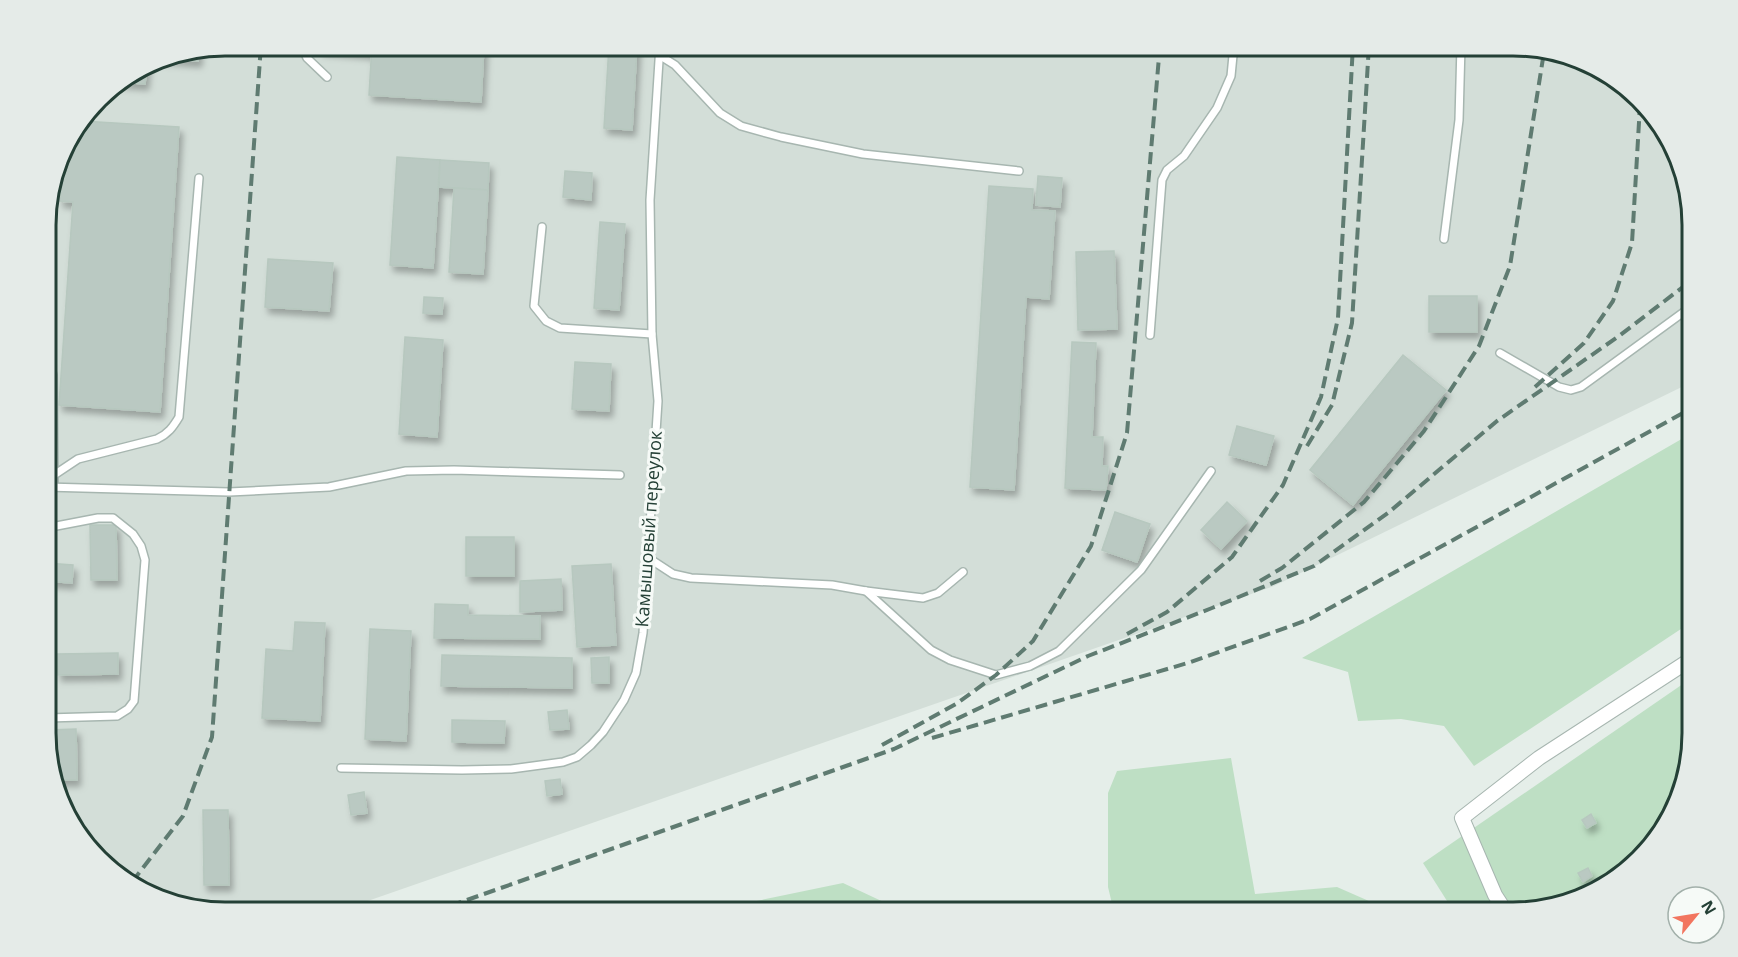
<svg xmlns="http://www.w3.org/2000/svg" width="1738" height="957" viewBox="0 0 1738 957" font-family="'Open Sans',sans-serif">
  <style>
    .built { fill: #d3ded8 }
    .green { fill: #bedfc4 }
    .building { fill: #bac9c2; stroke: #b7c8bf; stroke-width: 1.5; filter: url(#shadow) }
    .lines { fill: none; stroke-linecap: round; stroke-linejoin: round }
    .lane-casing { stroke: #a7b6b0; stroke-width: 10 }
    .street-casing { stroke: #a7b6b0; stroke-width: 16 }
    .lane { stroke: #fff; stroke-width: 7 }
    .street { stroke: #fff; stroke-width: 14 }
    .rail { stroke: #5f7b71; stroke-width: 4; stroke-dasharray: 12 6; stroke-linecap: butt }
    .labels { text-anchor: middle; stroke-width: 6; stroke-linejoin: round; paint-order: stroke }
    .street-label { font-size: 18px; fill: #244036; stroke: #f6faf7 }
    .rim { fill: none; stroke: #244036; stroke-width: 3 }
  </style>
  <defs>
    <filter id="shadow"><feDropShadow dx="3.5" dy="6" stdDeviation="3" flood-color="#0004"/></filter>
  </defs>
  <rect width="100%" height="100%" fill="#e5eee9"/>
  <!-- built -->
  <path class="built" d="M225 45H1513L1593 64 1663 125 1691 202 1692 382 1274 586 336 912H225L145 893 75 832 47 756 45 213 64 145 106 90 156 59Z"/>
  <!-- green -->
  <g class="green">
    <path d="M1692 433 1693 621 1474 766 1444 726 1401 719 1358 721 1348 672 1302 658Z"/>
    <path d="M1693 677V733L1674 812 1613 882 1525 912H1454L1423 863Z"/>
    <path d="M1231 758 1255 894 1337 887 1394 912H1114L1108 887V793L1117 771Z"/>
    <path d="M843 883 905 912 708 911Z"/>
    <path d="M607 901 616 912H548L565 905Z"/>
  </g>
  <!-- building -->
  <g class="building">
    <path d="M320 45H371L370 53 320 49Z"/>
    <path d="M372 45H484L481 102 369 95Z"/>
    <path d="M609 45H637L632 130 604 128Z"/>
    <path d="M199 50 198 61 159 58Z"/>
    <path d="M147 64 145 84 119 82Z"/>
    <path d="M82 121 179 127 160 412 59 405 73 202 60 201 64 144Z"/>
    <path d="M397 157 440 160 433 268 390 265Z"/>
    <path d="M440 160 489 163 488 190 439 187Z"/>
    <path d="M565 171 592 173 591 200 563 197Z"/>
    <path d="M1038 176 1062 178 1060 207 1036 205Z"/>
    <path d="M989 186 1033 189 1032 210 1055 211 1049 299 1026 297 1014 490 970 487Z"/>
    <path d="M454 188 488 190 483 274 449 272Z"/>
    <path d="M600 222 625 224 619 310 594 308Z"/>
    <path d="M1114 251 1117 329 1078 330 1076 252Z"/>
    <path d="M268 259 333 263 329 311 265 307Z"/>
    <rect x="1429" y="296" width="48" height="36"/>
    <path d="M424 297 443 298 442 314 423 313Z"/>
    <path d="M405 337 443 340 437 437 399 434Z"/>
    <path d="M1072 342 1096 343 1092 437H1103L1102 466H1108L1106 490 1065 488Z"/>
    <path d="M1403 355 1446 390 1353 505 1310 470Z"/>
    <path d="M575 362 611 364 609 411 572 409Z"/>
    <path d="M1237 426 1274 436 1266 465 1229 455Z"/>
    <path d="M1227 502 1247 521 1221 549 1201 530Z"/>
    <path d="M1115 512 1150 524 1137 562 1102 550Z"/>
    <path d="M90 525H116L117 580H91Z"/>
    <rect x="466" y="537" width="48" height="39"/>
    <path d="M46 563 73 565 72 583 46 581Z"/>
    <path d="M611 564 616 645 577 647 572 566Z"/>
    <path d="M561 579 562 610 520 612V581Z"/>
    <path d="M435 604 468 605V615L540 616V639L434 638Z"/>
    <path d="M295 622 325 623 320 721 262 718 266 649 293 651Z"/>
    <path d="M370 629 411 631 406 741 365 739Z"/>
    <path d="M118 653V674L58 675 57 654Z"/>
    <path d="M442 655 572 658V688L441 686Z"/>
    <path d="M609 657V683H592L591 658Z"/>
    <path d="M567 710 569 729 550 730 548 712Z"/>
    <path d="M452 720 505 721 504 743 452 742Z"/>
    <path d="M76 729 77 780H56L47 756V730Z"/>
    <path d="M560 779 562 794 547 796 545 781Z"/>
    <path d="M364 792 367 813 351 815 348 795Z"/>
    <path d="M203 810H228L229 885H204Z"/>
    <path d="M1591 814 1596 823 1587 828 1582 820Z"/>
    <path d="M1626 860 1629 864 1621 872 1617 865Z"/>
    <path d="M1588 868 1592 876 1583 882 1578 873Z"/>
  </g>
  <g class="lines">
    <defs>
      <g id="lane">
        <path d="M301 45 307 58 327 77"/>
        <path d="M659 55 675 65 720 113 741 126 781 137 863 154 1019 171"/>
        <path d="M542 227 534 306 546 321 560 328 652 334"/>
        <path d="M45 239 48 203"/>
        <path d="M1444 239 1459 120 1461 45"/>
        <path d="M1150 335 1162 180 1167 170 1184 156 1217 108 1231 76 1234 45"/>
        <path d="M46 350 53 375 54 487"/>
        <path d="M1500 353 1559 387 1571 390 1581 387 1692 306"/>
        <path d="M54 475 78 459 157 439C168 434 173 427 179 417L199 178"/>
        <path d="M46 487 229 492 329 487 406 471 454 470 620 475"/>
        <path d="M46 528 98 518H113L133 534 141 546 145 560 134 701 128 709 117 716 47 718"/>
        <path d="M647 557 673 574 691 578 832 585 866 591 923 598 938 593 963 572"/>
        <path d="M866 591 931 650 950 660 996 675 1030 666 1059 651 1141 570 1211 471"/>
        <path d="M341 768 462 770 511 769 563 762 577 757 591 745 603 732 624 700 636 673 643 633 658 401 652 334 650 200 660 45"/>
      </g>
      <path id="street" d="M1506 912 1495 895 1462 818 1539 758 1693 658"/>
    </defs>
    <!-- lane casing -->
    <use href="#lane" class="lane-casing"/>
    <!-- street casing -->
    <use href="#street" class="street-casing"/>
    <!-- lane -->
    <use href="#lane" class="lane"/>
    <!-- street -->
    <use href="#street" class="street"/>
    <!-- rail -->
    <g class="rail">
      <path d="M1535 387 1584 343 1613 301 1632 243 1640 105"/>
      <path d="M1307 446 1332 405 1352 323 1369 45"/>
      <path d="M1260 581 1282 568 1364 502 1424 431 1479 346 1510 266 1544 52"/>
      <path d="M1127 634 1167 612 1232 557 1283 485 1321 397 1338 318 1353 45"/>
      <path d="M932 738 1191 662 1310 619 1692 408"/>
      <path d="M882 745 956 704 996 675 1033 641 1091 546 1127 433 1160 45"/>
      <path d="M132 882 183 816 212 737 261 45"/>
      <path d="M433 912 894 749 1088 656 1212 608 1314 566 1388 513 1497 421 1619 336 1692 280"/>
    </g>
  </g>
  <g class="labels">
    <!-- street labels -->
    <g class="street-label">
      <text transform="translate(649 529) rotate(-86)" y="6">Камышовый переулок</text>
    </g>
  </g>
  <!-- crop -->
  <path d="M0 0H1738V957H0ZM225 56H1513A169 169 0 0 1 1682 225V733A169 169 0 0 1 1513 902H225A169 169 0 0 1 56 733V225A169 169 0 0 1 225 56Z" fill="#e5ebe8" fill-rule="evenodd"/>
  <path class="rim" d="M225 56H1513A169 169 0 0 1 1682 225V733A169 169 0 0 1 1513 902H225A169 169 0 0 1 56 733V225A169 169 0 0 1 225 56Z"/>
  <!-- north arrow -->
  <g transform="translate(1696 915) rotate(60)"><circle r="28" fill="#f6faf7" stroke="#a2b0aa" stroke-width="1.5"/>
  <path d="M0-4.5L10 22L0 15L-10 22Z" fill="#f2755f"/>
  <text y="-9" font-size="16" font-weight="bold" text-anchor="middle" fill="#244036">N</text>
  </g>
</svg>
